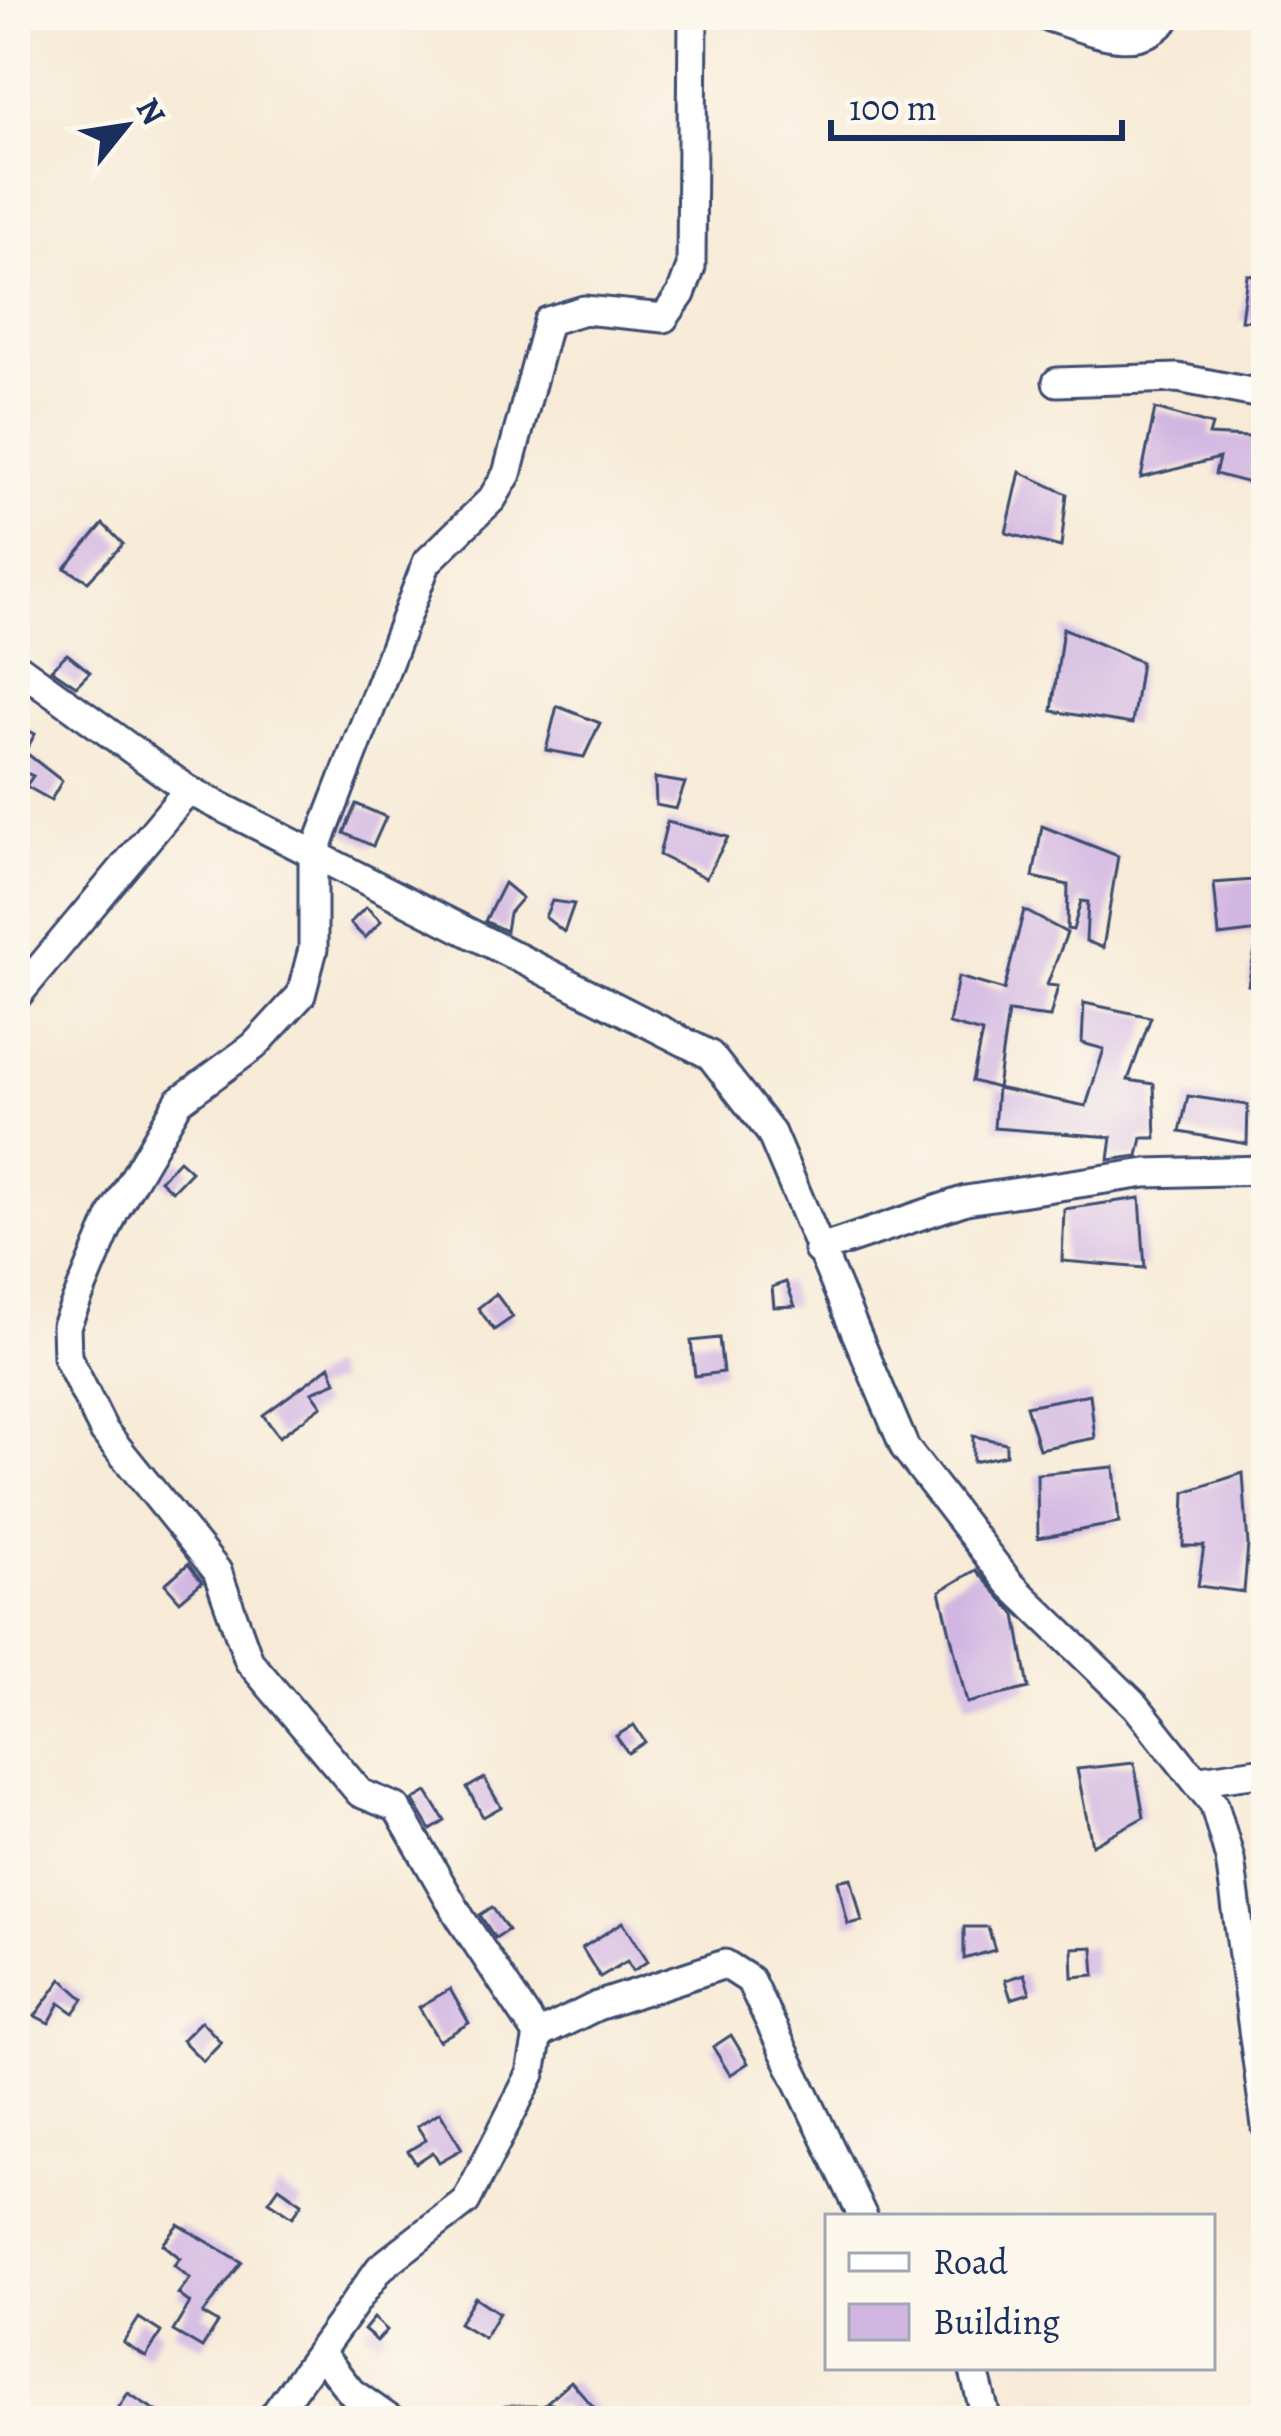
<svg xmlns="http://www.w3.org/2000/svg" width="1281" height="2436" viewBox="0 0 1281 2436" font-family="Alegreya,serif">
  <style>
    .building { fill: #d2b6e2 }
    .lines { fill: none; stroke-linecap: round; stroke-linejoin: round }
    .minor-casing { stroke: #3c4b70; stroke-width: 33 }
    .minor { stroke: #fff; stroke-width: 27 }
  </style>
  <rect width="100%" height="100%" fill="#fbf7ec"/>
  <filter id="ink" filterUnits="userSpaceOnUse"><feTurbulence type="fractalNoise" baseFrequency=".00833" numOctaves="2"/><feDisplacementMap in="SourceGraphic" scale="24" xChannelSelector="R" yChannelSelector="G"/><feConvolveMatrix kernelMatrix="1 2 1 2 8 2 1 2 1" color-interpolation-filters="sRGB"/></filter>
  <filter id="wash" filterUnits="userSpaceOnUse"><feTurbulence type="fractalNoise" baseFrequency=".004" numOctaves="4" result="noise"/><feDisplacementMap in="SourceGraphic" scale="48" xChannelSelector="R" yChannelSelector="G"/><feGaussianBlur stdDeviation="2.7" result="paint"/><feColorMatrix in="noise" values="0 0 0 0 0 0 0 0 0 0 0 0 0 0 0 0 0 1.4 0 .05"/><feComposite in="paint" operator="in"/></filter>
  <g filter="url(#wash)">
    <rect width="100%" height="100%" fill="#f7ead6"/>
    <g id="blocks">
      <!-- building -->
      <g class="building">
        <path d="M1266 274V321L1241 320 1247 275Z"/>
        <path d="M1155 409 1212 425 1209 435 1266 438 1257 485 1215 474 1219 458 1141 478Z"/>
        <path d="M1020 472 1067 494 1061 547 1006 533Z"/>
        <path d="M103 524 123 544 88 581 65 568Z"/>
        <path d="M1063 628 1141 662 1132 724 1052 711Z"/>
        <path d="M67 654 90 672 76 686 51 669Z"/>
        <path d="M557 706 600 723 584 757 546 750Z"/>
        <path d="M15 723 35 734 25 752 62 781 51 800 26 786 33 776 15 768Z"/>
        <path d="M655 778 685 783 676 809 656 805Z"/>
        <path d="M356 804 386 817 373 846 344 833Z"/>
        <path d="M667 822 728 837 706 878 659 855Z"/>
        <path d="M1042 826 1118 856 1103 948 1086 941 1088 902 1081 901 1073 930 1067 929 1068 885 1033 877Z"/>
        <path d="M1266 879V930L1259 931H1266V988L1248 985 1259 931 1219 936 1214 883Z"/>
        <path d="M504 883 522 898 509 913 506 931 485 921Z"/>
        <path d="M552 901 574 904 564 932 545 917Z"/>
        <path d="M366 907 381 921 365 938 350 923Z"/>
        <path d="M1024 910 1067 933 1047 985 1058 986 1050 1017 1008 1012 997 1088 972 1081 982 1033 949 1024 958 977 1004 990Z"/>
        <path d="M1084 1003 1151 1017 1128 1080 1154 1084 1156 1138H1142L1138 1156 1109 1160 1112 1137 994 1128 997 1088 1086 1106 1104 1049 1082 1043Z"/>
        <path d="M1188 1096 1248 1105 1247 1144 1180 1132Z"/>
        <path d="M179 1160 191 1171 172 1191 160 1180Z"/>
        <path d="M1140 1198 1145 1268 1062 1261 1064 1209Z"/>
        <path d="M786 1282 795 1306 774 1307 772 1287Z"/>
        <path d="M496 1294 513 1317 494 1330 478 1308Z"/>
        <path d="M719 1338 723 1372 695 1376 691 1341Z"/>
        <path d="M330 1366 336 1382 312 1392 322 1406 279 1437 263 1415Z"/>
        <path d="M1090 1394 1095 1438 1039 1449 1026 1406Z"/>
        <path d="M973 1436 1006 1443V1455L973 1462Z"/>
        <path d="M1114 1467 1119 1523 1038 1538 1037 1474Z"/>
        <path d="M1243 1473 1248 1545 1244 1592 1198 1586 1204 1546H1183L1185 1492Z"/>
        <path d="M188 1564 202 1582 180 1601 165 1584Z"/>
        <path d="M976 1570 1016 1615 1029 1688 967 1703 940 1591Z"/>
        <path d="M634 1725 645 1742 628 1753 616 1736Z"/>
        <path d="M1134 1763 1144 1817 1092 1845 1077 1769Z"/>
        <path d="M484 1778 501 1807 483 1817 467 1788Z"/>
        <path d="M427 1792 445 1821 431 1830 413 1800Z"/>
        <path d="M851 1878 862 1921 848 1924 838 1881Z"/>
        <path d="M492 1907 508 1930 495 1938 480 1915Z"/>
        <path d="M623 1922 648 1961 633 1971 627 1961 600 1977 582 1948Z"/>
        <path d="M964 1927H988L995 1950 964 1959Z"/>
        <path d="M1093 1947 1095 1975 1073 1977 1072 1948Z"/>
        <path d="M1024 1974 1030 1993 1011 1999 1005 1980Z"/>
        <path d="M62 1979 84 1999 74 2013 60 2003 49 2023 35 2016Z"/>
        <path d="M450 1989 469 2023 439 2041 419 2007Z"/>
        <path d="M201 2021 221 2042 203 2061 182 2040Z"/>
        <path d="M731 2035 748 2063 730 2075 713 2047Z"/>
        <path d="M440 2112 462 2149 439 2162 433 2152 416 2163 408 2151 426 2140 417 2126Z"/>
        <path d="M279 2187 302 2203 293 2217 269 2201Z"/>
        <path d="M179 2225 242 2262 203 2314 218 2323 202 2348 173 2331 190 2303 178 2294 190 2278 174 2265 180 2258 163 2244Z"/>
        <path d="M475 2297 499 2313 484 2338 459 2323Z"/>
        <path d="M139 2318 161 2332 146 2357 123 2343Z"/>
        <path d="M374 2318 387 2330 377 2341 364 2330Z"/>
        <path d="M571 2381 598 2412 588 2421H572L564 2406 546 2403Z"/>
        <path d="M128 2393 172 2421H110Z"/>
      </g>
    </g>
  </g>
  <g filter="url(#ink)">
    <use href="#blocks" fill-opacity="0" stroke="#3c4b70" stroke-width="3"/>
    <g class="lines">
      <defs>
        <g id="minor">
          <path d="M1042 15C1082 26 1139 58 1169 15"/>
          <path d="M1057 382 1178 378 1266 395"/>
          <path d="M15 665 188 790 710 1055 771 1133 905 1448 1010 1584 1136 1706 1214 1804 1230 1859 1266 2126"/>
          <path d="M15 998 188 790"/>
          <path d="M818 1250 966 1200 1146 1173 1266 1170"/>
          <path d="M1200 1780 1266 1771"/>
          <path d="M538 2035 597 2006 725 1964 750 1980 863 2217"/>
          <path d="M321 2354 351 2392 392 2421"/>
          <path d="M973 2367 987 2421"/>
          <path d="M270 2421 380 2268 466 2201 531 2074 538 2035 461 1919 397 1808 360 1793 249 1661 217 1571 104 1431 67 1357 66 1326 114 1212 179 1101 254 1046 301 995 313 949V858L427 562 492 499 507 474 548 321 584 310 664 318 681 294 691 267 693 15"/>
          <path d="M508 2421H554"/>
        </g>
      </defs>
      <!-- minor casing -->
      <use href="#minor" class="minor-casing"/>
      <!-- minor -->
      <use href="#minor" class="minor"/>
    </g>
  </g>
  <!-- margin -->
  <rect width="1281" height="2436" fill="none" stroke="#fbf7ec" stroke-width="60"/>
  <!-- legend -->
  <rect x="825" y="2214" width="390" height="156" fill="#fbf7ec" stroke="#a1a7b3" stroke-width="3"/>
  <rect x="849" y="2253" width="60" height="18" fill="#ffffff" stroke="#a1a7b3" stroke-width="3"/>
  <text x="933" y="2274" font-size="36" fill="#1b2f5e">Road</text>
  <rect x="849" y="2304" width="60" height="36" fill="#d2b6e2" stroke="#a1a7b3" stroke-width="3"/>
  <text x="933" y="2334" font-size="36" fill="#1b2f5e">Building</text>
  <!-- north arrow -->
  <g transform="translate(126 126) rotate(60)" stroke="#fbf7ec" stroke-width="9" paint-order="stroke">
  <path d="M0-9L21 45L0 30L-21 45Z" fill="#1b2f5e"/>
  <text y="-18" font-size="33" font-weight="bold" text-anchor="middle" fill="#1b2f5e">N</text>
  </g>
  <!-- scale -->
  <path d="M831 120v18h291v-18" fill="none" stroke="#1b2f5e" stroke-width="6"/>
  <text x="849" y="120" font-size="36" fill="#1b2f5e" stroke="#fbf7ec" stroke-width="9" paint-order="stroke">100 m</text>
</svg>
